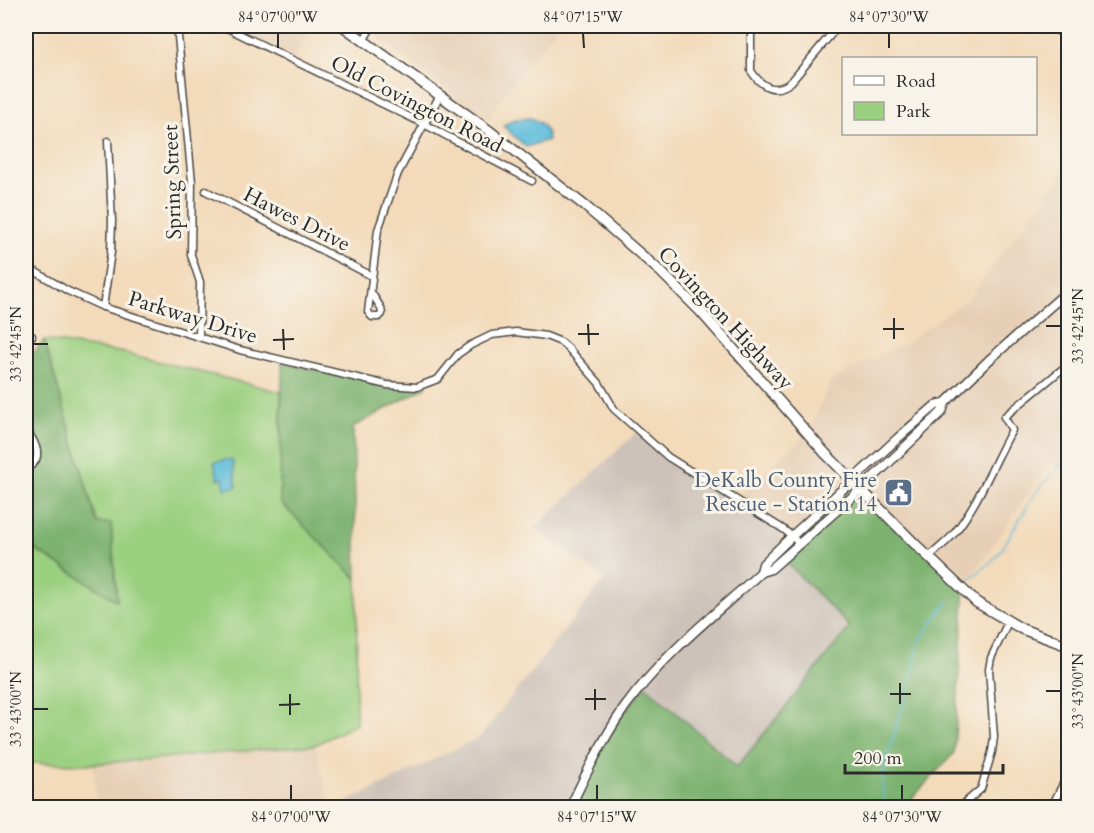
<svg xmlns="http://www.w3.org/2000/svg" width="1094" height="833" viewBox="0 0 1094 833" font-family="Cardo,serif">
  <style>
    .built { fill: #e7cfb6 }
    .industrial { fill: #cdc2b9 }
    .green { fill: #9cd081; stroke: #647e56; stroke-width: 1.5 }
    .forest { fill: #7db26f; stroke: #546e4d; stroke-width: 1.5 }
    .water { fill: #5bbcda; stroke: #437482; stroke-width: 1.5 }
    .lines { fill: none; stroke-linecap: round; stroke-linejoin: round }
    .stream { stroke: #5bbcda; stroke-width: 1.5 }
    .street-casing { stroke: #494540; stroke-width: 9 }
    .secondary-casing { stroke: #494540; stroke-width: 11 }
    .primary-casing { stroke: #494540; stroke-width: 12 }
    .street { stroke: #fff; stroke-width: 6 }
    .secondary { stroke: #fff; stroke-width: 8 }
    .primary { stroke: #fff; stroke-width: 9 }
    .ticks { fill: none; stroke: #2b2b2b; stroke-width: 2 }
    .labels { text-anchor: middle; stroke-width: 6; stroke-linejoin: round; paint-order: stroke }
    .street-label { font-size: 21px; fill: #2b2b2b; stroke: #f7f3e8 }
    .service-label { font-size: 21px; fill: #4e5e75; stroke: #f7f3e8; text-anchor: end }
    .neatline { fill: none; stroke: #2b2b2b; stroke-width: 2 }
    .ticks-label { font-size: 15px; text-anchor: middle; fill: #2b2b2b }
  </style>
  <rect width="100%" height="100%" fill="#f7f3e8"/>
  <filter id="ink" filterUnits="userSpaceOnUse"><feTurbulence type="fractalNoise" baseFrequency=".0167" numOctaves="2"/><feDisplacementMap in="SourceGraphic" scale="12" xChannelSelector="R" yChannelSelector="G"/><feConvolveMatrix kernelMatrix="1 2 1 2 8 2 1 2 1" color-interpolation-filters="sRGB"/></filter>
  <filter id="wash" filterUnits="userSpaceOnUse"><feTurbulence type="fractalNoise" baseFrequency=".008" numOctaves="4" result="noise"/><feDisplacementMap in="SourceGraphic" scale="24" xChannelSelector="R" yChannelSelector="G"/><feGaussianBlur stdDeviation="1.35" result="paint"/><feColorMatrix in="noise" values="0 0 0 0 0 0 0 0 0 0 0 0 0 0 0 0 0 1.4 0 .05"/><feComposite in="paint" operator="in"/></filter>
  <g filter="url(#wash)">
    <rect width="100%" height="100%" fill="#f3daba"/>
    <!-- built -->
    <g class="built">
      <path d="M229 26H311L295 59Z"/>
      <path d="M378 26H558L495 107 489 120 469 108 381 40 377 33Z"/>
      <path d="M1068 167V477L1050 462 965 586 813 521 781 557 780 530 739 496 808 432 831 381 834 378 904 344 969 298Z"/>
      <path d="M315 745 331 807H97L93 764Z"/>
    </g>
    <!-- industrial -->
    <path class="industrial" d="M639 430 684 469 720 481 780 530 781 557 850 627 737 768 572 807 335 808 480 737 605 579 535 528Z"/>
    <!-- green -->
    <path class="green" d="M44 340 125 353 281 392 280 502 357 579 356 724 315 745 93 764 26 763V544L117 600 111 523H97Z"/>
    <!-- forest -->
    <g class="forest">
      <path d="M44 340 97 523H111L117 601 26 544V362Z"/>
      <path d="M282 362C328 376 378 375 426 387L353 427 357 579 280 502Z"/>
      <path d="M852 481 965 586 954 753 904 807 572 808 606 735 646 686 737 767 850 627 781 557Z"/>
    </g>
    <!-- water -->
    <g class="water">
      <path d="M530 118C541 121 547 128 548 140L526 147 504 127V125L515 119Z"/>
      <path d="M232 459 237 487 225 489 223 478 218 479 214 462Z"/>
    </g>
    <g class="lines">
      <!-- stream -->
      <g class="stream">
        <path d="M969 580 992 561 1002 549 1034 495 1068 456"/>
        <path d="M884 808 882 775 914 669 917 648 922 637 948 601"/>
      </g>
    </g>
  </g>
  <g filter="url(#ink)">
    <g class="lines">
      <defs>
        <g id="street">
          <path d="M177 26 192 182 191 255 200 282 199 336"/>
          <path d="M223 26 424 124 532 181"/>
          <path d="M751 26V71C761 86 774 95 791 82L838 26"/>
          <path d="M1046 26 1068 35"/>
          <path d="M363 41 372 26"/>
          <path d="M206 191 372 276"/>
          <path d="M26 266 68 291 103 307 240 350 387 385 417 387 438 379 458 354 471 345 492 335 516 332 546 336 561 342 568 348 599 383 614 409 668 457 783 529 792 536 799 544"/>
          <path d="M371 292 381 308 382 314 379 317H372L368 312 378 230 398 173 440 95"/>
          <path d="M103 307 111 252 112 221 108 141"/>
          <path d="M26 333 32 336"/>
          <path d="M26 429C36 443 45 459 26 469"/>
          <path d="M929 557C937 549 949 541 956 531 980 500 993 464 1012 430L1004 417 1066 366"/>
          <path d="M959 808 981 789 992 752 994 737 989 669 991 658 1008 622"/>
          <path d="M1051 808 1067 776 1066 765"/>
        </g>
        <g id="secondary">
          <path d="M761 572 763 564 792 536 898 438 936 405 945 403"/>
          <path d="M570 808C586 773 603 738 625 707 659 660 705 622 748 584L761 572 771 569 861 489 942 412 945 403 989 360 1068 291"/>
        </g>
        <path id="primary" d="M343 26 491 132 585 206 661 272 700 311 825 453 915 544 976 602 1022 629 1068 646"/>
      </defs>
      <!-- street casing -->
      <use href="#street" class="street-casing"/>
      <!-- secondary casing -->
      <use href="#secondary" class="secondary-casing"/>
      <!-- primary casing -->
      <use href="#primary" class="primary-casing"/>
      <!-- street -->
      <use href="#street" class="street"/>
      <!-- secondary -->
      <use href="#secondary" class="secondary"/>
      <!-- primary -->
      <use href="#primary" class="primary"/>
    </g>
  </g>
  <!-- ticks -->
  <path class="ticks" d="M278 33V48M583 33 584 48M889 33V48M894 318V339M588 324 589 345M1046 326H1061M283 329 284 350M883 329H904M578 334H599M273 340 294 339M33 344H48M900 683V704M595 689V710M1046 691H1061M290 694V715M890 694H911M585 699H606M279 705 300 704M33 709H48M291 785V800M597 785V800M902 785V800"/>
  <!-- icons -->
  <defs>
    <symbol id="civic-square" viewBox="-11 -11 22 22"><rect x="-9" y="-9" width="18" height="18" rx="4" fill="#5c6f8a" stroke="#f7f3e8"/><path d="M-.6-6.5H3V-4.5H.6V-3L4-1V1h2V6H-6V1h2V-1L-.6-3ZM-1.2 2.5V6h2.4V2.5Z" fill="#fff"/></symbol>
  </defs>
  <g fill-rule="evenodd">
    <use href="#civic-square" x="882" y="476" width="33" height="33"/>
  </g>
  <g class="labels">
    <!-- street labels -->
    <g class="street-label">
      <text transform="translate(417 104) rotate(27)" y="7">Old Covington Road</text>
      <text transform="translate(172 182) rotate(-92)" y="7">Spring Street</text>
      <text transform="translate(297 219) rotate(27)" y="7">Hawes Drive</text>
      <text transform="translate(193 317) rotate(17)" y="7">Parkway Drive</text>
      <text transform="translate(726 318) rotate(47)" y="7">Covington Highway</text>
    </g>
    <!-- service labels -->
    <g class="service-label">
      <text x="877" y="487">DeKalb County Fire<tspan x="877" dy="24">Rescue - Station 14</tspan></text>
    </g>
  </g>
  <!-- margin -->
  <rect width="1094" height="833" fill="none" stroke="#f7f3e8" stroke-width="66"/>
  <!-- legend -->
  <rect x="842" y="57" width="195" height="78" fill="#f7f3e8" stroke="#a5a39c" stroke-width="1.5"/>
  <rect x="854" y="76" width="30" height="9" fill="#ffffff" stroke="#a5a39c" stroke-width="1.5"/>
  <text x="896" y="87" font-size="18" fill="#2b2b2b">Road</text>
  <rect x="854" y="102" width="30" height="18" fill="#9cd081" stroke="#a5a39c" stroke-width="1.5"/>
  <text x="896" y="117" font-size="18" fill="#2b2b2b">Park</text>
  <!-- scale -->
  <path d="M845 764v9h158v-9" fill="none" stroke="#2b2b2b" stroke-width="3"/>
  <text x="854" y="764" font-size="18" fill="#2b2b2b" stroke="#f7f3e8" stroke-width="4.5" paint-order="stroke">200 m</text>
  <rect x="33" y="33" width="1028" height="767" class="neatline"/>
  <g class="ticks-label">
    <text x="278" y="22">84°07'00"W</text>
    <text x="583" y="22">84°07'15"W</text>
    <text x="889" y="22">84°07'30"W</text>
    <text transform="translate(1078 326) rotate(-90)" y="5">33°42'45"N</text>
    <text transform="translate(16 344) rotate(-90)" y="5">33°42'45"N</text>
    <text transform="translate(1078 691) rotate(-90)" y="5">33°43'00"N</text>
    <text transform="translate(16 709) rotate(-90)" y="5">33°43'00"N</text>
    <text x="291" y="822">84°07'00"W</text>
    <text x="597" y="822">84°07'15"W</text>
    <text x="902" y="822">84°07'30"W</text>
  </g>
</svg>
